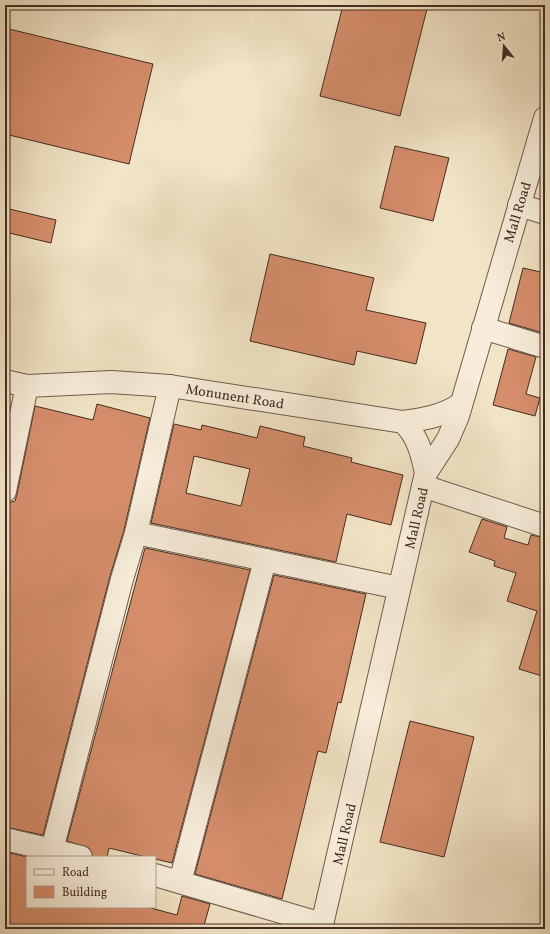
<svg xmlns="http://www.w3.org/2000/svg" width="550" height="934" viewBox="0 0 550 934" font-family="Vollkorn,serif">
  <style>
    .building { fill: #d58d6b; stroke: #442d21; fill-rule: evenodd }
    .lines { fill: none; stroke-linecap: round; stroke-linejoin: round }
    .minor-casing { stroke: #705b4a; stroke-width: 24 }
    .minor { stroke: #f7edda; stroke-width: 22 }
    .labels { text-anchor: middle; stroke-width: 3; stroke-linejoin: round; paint-order: stroke }
    .street-label { font-size: 14px; fill: #442d21; stroke: #f7edda }
  </style>
  <rect width="100%" height="100%" fill="#f2e4c6"/>
  <filter id="stains"><feTurbulence type="fractalNoise" baseFrequency=".005" numOctaves="4"/><feColorMatrix values="0 0 0 0 .2 0 0 0 0 .09 0 0 0 0 .02 0 0 0 .5 -.17"/></filter>
  <radialGradient id="worn" r=".72"><stop offset=".6" stop-color="#630" stop-opacity="0"/><stop offset="1" stop-color="#630" stop-opacity=".3"/></radialGradient>
  <!-- building -->
  <g class="building">
    <path d="M343 5H428L400 116 320 96Z"/>
    <path d="M5 28 153 64 129 164 5 134Z"/>
    <path d="M395 146 449 158 433 221 380 208Z"/>
    <path d="M5 208 56 220 51 243 5 232Z"/>
    <path d="M270 254 374 278 366 310 426 323 416 364 357 351 354 365 250 341Z"/>
    <path d="M523 268 545 273V326L543 333 509 323Z"/>
    <path d="M508 349 536 357 526 394 540 398 535 416 493 405Z"/>
    <path d="M97 404 150 418 124 530 110 576 43 835 5 827V517L8 503 15 501 17 494 35 406 93 420Z"/>
    <path d="M174 424 201 430 202 425 257 438 260 426 305 437 303 446 352 458 351 462 403 475 391 525 347 514 336 562 151 523ZM194 456 250 469 241 506 186 493Z"/>
    <path d="M482 519 507 527 504 538 528 545 531 535 545 538V677L519 669 537 611 507 601 516 573 494 566 495 561 469 552Z"/>
    <path d="M145 548 250 570 172 863 155 859V857H146L109 848 107 857H93L89 848 67 841Z"/>
    <path d="M274 575 366 594 341 703 338 702 326 753 318 751 282 899 195 874Z"/>
    <path d="M410 721 474 737 444 857 380 842Z"/>
    <path d="M10 853 27 857V907H147L177 915 182 896 210 904 203 929H5V871Z"/>
  </g>
  <g class="lines">
    <defs>
      <g id="minor">
        <path d="M519 205 545 213"/>
        <path d="M483 328 545 347"/>
        <path d="M5 381 27 386 111 382 170 386 403 422C425 419 443 416 461 404"/>
        <path d="M403 422C418 436 422 454 426 473"/>
        <path d="M423 486 545 526"/>
        <path d="M5 491 27 386"/>
        <path d="M136 533 399 588"/>
        <path d="M5 839 81 857"/>
        <path d="M52 850 122 579 136 533 170 386"/>
        <path d="M155 875 322 924"/>
        <path d="M180 882 265 560"/>
        <path d="M321 929 426 473 448 439 458 416 545 118"/>
      </g>
    </defs>
    <!-- minor casing -->
    <use href="#minor" class="minor-casing"/>
    <!-- minor -->
    <use href="#minor" class="minor"/>
  </g>
  <g class="labels">
    <!-- street labels -->
    <g class="street-label">
      <text transform="translate(517 212) rotate(-73)" y="5">Mall Road</text>
      <text transform="translate(235 396) rotate(9)" y="5">Monunent Road</text>
      <text transform="translate(416 518) rotate(-77)" y="5">Mall Road</text>
      <text transform="translate(344 834) rotate(-77)" y="5">Mall Road</text>
    </g>
  </g>
  <!-- margin -->
  <rect width="550" height="934" fill="none" stroke="#f2e4c6" stroke-width="20"/>
  <rect x="6" y="6" width="538" height="922" fill="none" stroke="#442d21" stroke-width="2"/>
  <rect x="10" y="10" width="530" height="914" fill="none" stroke="#442d21"/>
  <!-- legend -->
  <rect x="26" y="856" width="130" height="52" fill="#f7edda" stroke="#afa090"/>
  <rect x="34" y="869" width="20" height="6" fill="#f7edda" stroke="#afa090"/>
  <text x="62" y="876" font-size="12" fill="#442d21">Road</text>
  <rect x="34" y="886" width="20" height="12" fill="#d58d6b" stroke="#afa090"/>
  <text x="62" y="896" font-size="12" fill="#442d21">Building</text>
  <!-- north arrow -->
  <g transform="translate(504 46) rotate(343)" stroke="#f7edda" stroke-width="3" paint-order="stroke">
  <path d="M0-3L7 15L0 10L-7 15Z" fill="#442d21"/>
  <text y="-6" font-size="11" font-weight="bold" text-anchor="middle" fill="#442d21">N</text>
  </g>
  <rect width="100%" height="100%" filter="url(#stains)"/>
  <rect width="100%" height="100%" fill="url(#worn)"/>
</svg>
